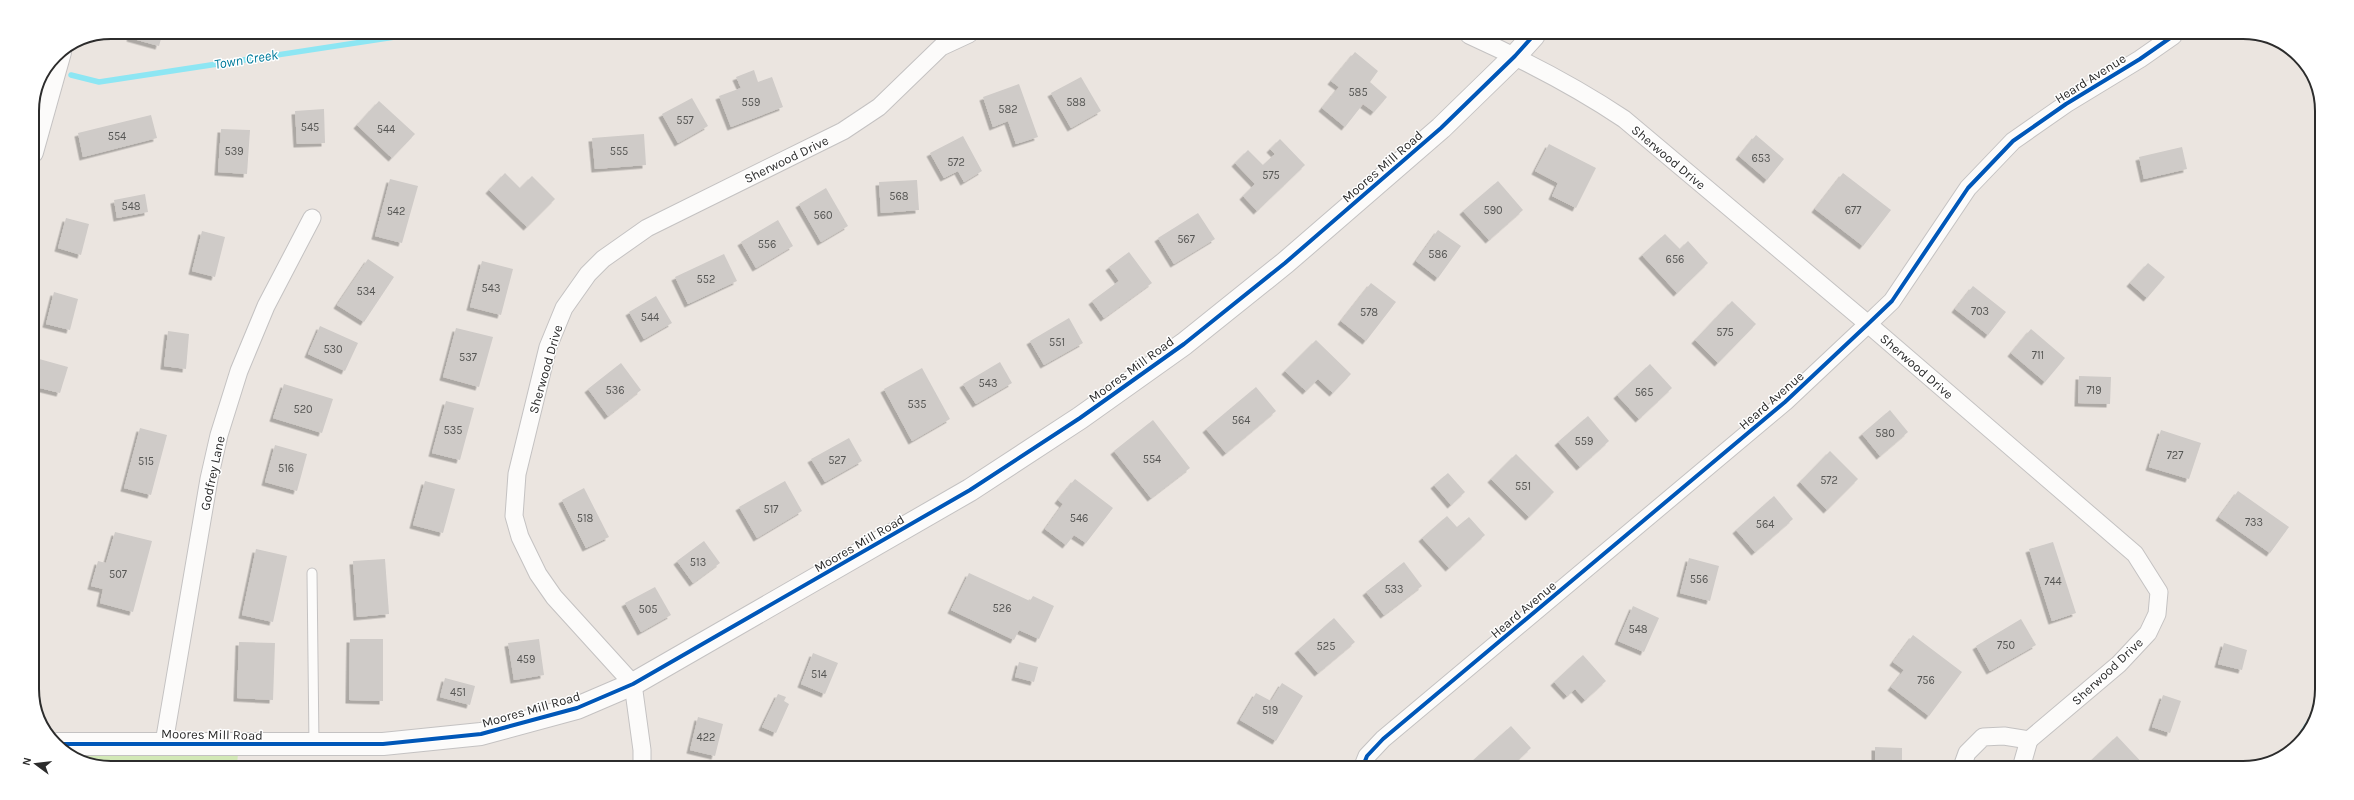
<svg xmlns="http://www.w3.org/2000/svg" width="2354" height="800" viewBox="0 0 2354 800" font-family="Karla,sans-serif">
  <style>
    .green { fill: #d2e8b6 }
    .lines { fill: none; stroke-linecap: round; stroke-linejoin: round }
    .stream { stroke: #8de6f3; stroke-width: 5.5 }
    .building { fill: #cfcbc8; filter: url(#shadow) }
    .service-casing { stroke: #c4c2c2; stroke-width: 11 }
    .minor-casing { stroke: #c4c2c2; stroke-width: 19 }
    .tertiary-casing { stroke: #c4c2c2; stroke-width: 24 }
    .service { stroke: #fcfbfa; stroke-width: 9 }
    .minor { stroke: #fcfbfa; stroke-width: 17 }
    .tertiary { stroke: #fcfbfa; stroke-width: 22 }
    .cycleway-casing { stroke: #fff; stroke-width: 6 }
    .cycleway { stroke: #0057b8; stroke-width: 4 }
    .labels { text-anchor: middle; stroke-width: 3; stroke-linejoin: round; paint-order: stroke }
    .number-label { font-size: 11px; fill: #565654 }
    .street-label { font-size: 13px; fill: #2c2c2c; stroke: #fff }
    .water-label { font-size: 14px; font-style: italic; fill: #027b9c; stroke: #fff }
    .rim { fill: none; stroke: #2c2c2c; stroke-width: 2 }
  </style>
  <defs>
    <filter id="shadow"><feDropShadow dx="-3.5" dy="3.5" stdDeviation="0" flood-color="#0004"/></filter>
  </defs>
  <rect width="100%" height="100%" fill="#ebe5e0"/>
  <!-- green -->
  <path class="green" d="M238 754 237 764H86L74 755Z"/>
  <g class="lines">
    <!-- stream -->
    <g class="stream">
      <path d="M71 75 99 82 421 33"/>
      <path d="M2293 748 2318 708"/>
    </g>
  </g>
  <!-- building -->
  <g class="building">
    <path d="M132 32H163L159 46 130 38Z"/>
    <path d="M193 32H206L205 36Z"/>
    <path d="M1355 52 1378 71 1370 82 1387 97 1374 112 1363 104 1345 127 1322 108 1339 87 1331 81Z"/>
    <path d="M754 70 758 82 772 77 783 107 731 127 719 96 741 88 736 77Z"/>
    <path d="M1081 77 1101 111 1071 128 1051 93Z"/>
    <path d="M1019 84 1038 137 1016 144 1008 121 993 127 983 97Z"/>
    <path d="M692 98 708 126 678 143 662 114Z"/>
    <path d="M379 101 415 134 392 158 357 125Z"/>
    <path d="M324 109 325 143 297 144 295 111Z"/>
    <path d="M151 115 157 138 83 157 78 133Z"/>
    <path d="M221 129 250 130 247 174 218 172Z"/>
    <path d="M644 134 646 165 595 169 592 138Z"/>
    <path d="M1756 135 1784 159 1767 180 1739 156Z"/>
    <path d="M963 136 982 171 964 182 958 171 944 178 930 153Z"/>
    <path d="M1280 139 1305 165 1257 211 1243 196 1255 184 1235 163 1248 150 1263 165 1275 154 1270 149Z"/>
    <path d="M1549 144 1596 168 1576 208 1552 196 1558 183 1535 171Z"/>
    <path d="M2182 147 2187 169 2144 179 2139 157Z"/>
    <path d="M505 173 520 188 532 176 555 199 527 227 489 190Z"/>
    <path d="M1843 173 1891 210 1863 246 1815 209Z"/>
    <path d="M390 179 418 186 402 243 375 236Z"/>
    <path d="M917 180 919 210 881 213 879 182Z"/>
    <path d="M1498 181 1523 210 1489 240 1463 211Z"/>
    <path d="M826 188 848 226 821 242 799 204Z"/>
    <path d="M145 194 148 212 117 218 114 200Z"/>
    <path d="M1198 213 1215 239 1174 264 1158 238Z"/>
    <path d="M66 218 89 224 81 255 58 248Z"/>
    <path d="M778 220 793 246 756 268 741 242Z"/>
    <path d="M1438 230 1461 246 1438 278 1416 261Z"/>
    <path d="M202 231 225 237 215 277 192 271Z"/>
    <path d="M1665 234 1680 249 1688 241 1708 263 1677 293 1642 255Z"/>
    <path d="M1129 252 1152 283 1104 318 1092 301 1119 281 1109 267Z"/>
    <path d="M724 254 737 281 688 304 675 277Z"/>
    <path d="M368 259 394 277 364 322 337 305Z"/>
    <path d="M482 261 513 269 501 315 470 307Z"/>
    <path d="M2148 263 2165 277 2147 298 2130 283Z"/>
    <path d="M1371 283 1396 302 1366 341 1341 321Z"/>
    <path d="M1973 286 2006 312 1988 335 1955 309Z"/>
    <path d="M54 292 78 299 70 330 46 324Z"/>
    <path d="M656 296 672 323 644 339 629 312Z"/>
    <path d="M1732 301 1756 324 1718 363 1695 340Z"/>
    <path d="M1069 318 1083 343 1044 365 1030 341Z"/>
    <path d="M320 326 358 343 345 371 308 354Z"/>
    <path d="M456 328 493 337 479 387 443 377Z"/>
    <path d="M2031 329 2065 358 2045 382 2011 353Z"/>
    <path d="M168 331 189 334 186 369 164 366Z"/>
    <path d="M1316 340 1351 374 1333 393 1318 379 1306 391 1285 371Z"/>
    <path d="M32 357 68 367 60 393 32 386Z"/>
    <path d="M1000 362 1012 383 976 404 963 384Z"/>
    <path d="M621 363 641 390 608 416 588 389Z"/>
    <path d="M1650 364 1672 388 1639 419 1617 395Z"/>
    <path d="M922 368 950 419 912 441 884 389Z"/>
    <path d="M2079 376 2111 377 2110 404 2078 403Z"/>
    <path d="M284 384 333 399 322 433 273 418Z"/>
    <path d="M1256 387 1276 411 1226 453 1206 429Z"/>
    <path d="M446 401 474 408 460 460 432 453Z"/>
    <path d="M1890 410 1908 432 1880 456 1862 434Z"/>
    <path d="M1588 416 1609 441 1580 467 1558 442Z"/>
    <path d="M32 418 38 419 33 441H32Z"/>
    <path d="M1153 420 1190 468 1151 498 1114 451Z"/>
    <path d="M140 428 167 435 151 495 124 488Z"/>
    <path d="M2161 430 2201 443 2189 479 2149 467Z"/>
    <path d="M849 438 862 461 825 482 811 459Z"/>
    <path d="M275 445 307 454 297 491 265 482Z"/>
    <path d="M1830 451 1858 479 1827 510 1800 482Z"/>
    <path d="M1516 454 1554 492 1529 517 1491 479Z"/>
    <path d="M1448 473 1465 492 1451 505 1434 485Z"/>
    <path d="M1075 479 1113 508 1086 543 1074 535 1066 545 1045 529 1063 504 1058 500Z"/>
    <path d="M425 481 455 489 443 533 413 525Z"/>
    <path d="M785 481 802 511 757 538 739 507Z"/>
    <path d="M584 488 609 537 586 548 562 500Z"/>
    <path d="M2238 491 2289 527 2270 553 2219 517Z"/>
    <path d="M1774 496 1793 519 1755 552 1736 530Z"/>
    <path d="M1447 516 1457 527 1469 517 1485 535 1449 568 1422 538Z"/>
    <path d="M115 532 152 541 133 612 100 603 103 589 91 586 98 561 106 563Z"/>
    <path d="M704 541 720 563 693 583 677 561Z"/>
    <path d="M2053 542 2076 613 2052 621 2029 549Z"/>
    <path d="M256 549 287 556 273 622 242 615Z"/>
    <path d="M1689 558 1719 566 1710 601 1680 593Z"/>
    <path d="M385 559 389 614 357 617 353 561Z"/>
    <path d="M1404 562 1422 586 1384 615 1366 592Z"/>
    <path d="M969 573 1030 601 1033 596 1054 606 1039 639 1019 630 1014 640 951 610Z"/>
    <path d="M655 587 671 615 641 632 625 603Z"/>
    <path d="M1633 606 1659 618 1644 652 1618 641Z"/>
    <path d="M1334 618 1355 642 1318 673 1298 650Z"/>
    <path d="M2021 619 2036 645 1990 671 1976 646Z"/>
    <path d="M1913 635 1962 672 1929 716 1891 687 1904 670 1893 662Z"/>
    <path d="M350 639H383V701L349 700Z"/>
    <path d="M539 639 544 675 514 680 508 643Z"/>
    <path d="M239 642 275 643 273 700 237 698Z"/>
    <path d="M2224 643 2247 650 2242 670 2218 664Z"/>
    <path d="M813 653 838 663 825 694 801 684Z"/>
    <path d="M1583 655 1606 681 1585 700 1575 689 1567 696 1554 682Z"/>
    <path d="M1019 662 1038 667 1034 682 1015 677Z"/>
    <path d="M445 678 475 686 470 705 440 697Z"/>
    <path d="M1282 683 1303 696 1276 741 1240 720 1256 693 1271 701Z"/>
    <path d="M778 694 786 697 784 701 789 704 776 733 762 727Z"/>
    <path d="M2163 695 2181 701 2170 733 2152 727Z"/>
    <path d="M698 717 723 724 715 756 690 750Z"/>
    <path d="M1511 726 1531 748 1517 761 1522 767H1472L1469 764Z"/>
    <path d="M2117 736 2147 768H2083Z"/>
    <path d="M1875 747 1902 748V767H1875Z"/>
  </g>
  <g class="lines">
    <defs>
      <path id="service" d="M312 573 314 745"/>
      <g id="minor">
        <path d="M1469 35C1522 59 1575 86 1624 119L1868 324 2135 554 2159 592 2157 614 2148 633 2119 664 2029 740"/>
        <path d="M164 743 209 479 219 435 239 371 266 306 312 218"/>
        <path d="M642 765V750L633 684 554 597 538 574 520 537 514 516 517 474 548 347 564 308 588 274 603 259 647 228 843 131 879 107 941 47 969 34"/>
        <path d="M1363 766 1367 756 1383 739 1785 402 1868 324 1892 301 1968 188 2013 141 2066 104 2140 59 2173 36"/>
        <path d="M1962 767 1967 753 1983 737 2004 736 2029 740 2021 768"/>
      </g>
      <g id="tertiary">
        <path d="M32 152 60 52"/>
        <path d="M58 744H383L481 734 577 708 633 684 970 490 1080 418 1184 344 1285 263 1441 128 1515 56 1534 35"/>
      </g>
    </defs>
    <!-- service casing -->
    <use href="#service" class="service-casing"/>
    <!-- minor casing -->
    <use href="#minor" class="minor-casing"/>
    <!-- tertiary casing -->
    <use href="#tertiary" class="tertiary-casing"/>
    <!-- service -->
    <use href="#service" class="service"/>
    <!-- minor -->
    <use href="#minor" class="minor"/>
    <!-- tertiary -->
    <use href="#tertiary" class="tertiary"/>
    <defs>
      <g id="cycleway">
        <path d="M58 744H383L481 734 577 708 633 684 970 490 1080 418 1184 344 1285 263 1441 128 1515 56 1534 35"/>
        <path d="M1363 766 1367 756 1383 739 1785 402 1868 324 1892 301 1968 188 2013 141 2066 104 2140 59 2173 36"/>
      </g>
    </defs>
    <!-- cycleway casing -->
    <use href="#cycleway" class="cycleway-casing"/>
    <!-- cycleway -->
    <use href="#cycleway" class="cycleway"/>
  </g>
  <g class="labels">
    <!-- number labels -->
    <g class="number-label">
      <text x="1358" y="96">585</text>
      <text x="751" y="106">559</text>
      <text x="1076" y="106">588</text>
      <text x="1008" y="113">582</text>
      <text x="685" y="124">557</text>
      <text x="310" y="131">545</text>
      <text x="386" y="133">544</text>
      <text x="117" y="140">554</text>
      <text x="234" y="155">539</text>
      <text x="619" y="155">555</text>
      <text x="1761" y="162">653</text>
      <text x="956" y="166">572</text>
      <text x="1271" y="179">575</text>
      <text x="899" y="200">568</text>
      <text x="131" y="210">548</text>
      <text x="1493" y="214">590</text>
      <text x="1853" y="214">677</text>
      <text x="396" y="215">542</text>
      <text x="823" y="219">560</text>
      <text x="1186" y="243">567</text>
      <text x="767" y="248">556</text>
      <text x="1438" y="258">586</text>
      <text x="1675" y="263">656</text>
      <text x="706" y="283">552</text>
      <text x="491" y="292">543</text>
      <text x="366" y="295">534</text>
      <text x="1980" y="315">703</text>
      <text x="1369" y="316">578</text>
      <text x="650" y="321">544</text>
      <text x="1725" y="336">575</text>
      <text x="1057" y="346">551</text>
      <text x="333" y="353">530</text>
      <text x="2038" y="359">711</text>
      <text x="468" y="361">537</text>
      <text x="988" y="387">543</text>
      <text x="615" y="394">536</text>
      <text x="2094" y="394">719</text>
      <text x="1644" y="396">565</text>
      <text x="917" y="408">535</text>
      <text x="303" y="413">520</text>
      <text x="1241" y="424">564</text>
      <text x="453" y="434">535</text>
      <text x="1885" y="437">580</text>
      <text x="1584" y="445">559</text>
      <text x="2175" y="459">727</text>
      <text x="1152" y="463">554</text>
      <text x="837" y="464">527</text>
      <text x="146" y="465">515</text>
      <text x="286" y="472">516</text>
      <text x="1829" y="484">572</text>
      <text x="1523" y="490">551</text>
      <text x="771" y="513">517</text>
      <text x="585" y="522">518</text>
      <text x="1079" y="522">546</text>
      <text x="2254" y="526">733</text>
      <text x="1765" y="528">564</text>
      <text x="698" y="566">513</text>
      <text x="118" y="578">507</text>
      <text x="1699" y="583">556</text>
      <text x="2053" y="585">744</text>
      <text x="1394" y="593">533</text>
      <text x="1002" y="612">526</text>
      <text x="648" y="613">505</text>
      <text x="1638" y="633">548</text>
      <text x="2006" y="649">750</text>
      <text x="1326" y="650">525</text>
      <text x="526" y="663">459</text>
      <text x="819" y="678">514</text>
      <text x="1926" y="684">756</text>
      <text x="458" y="696">451</text>
      <text x="1270" y="714">519</text>
      <text x="706" y="741">422</text>
    </g>
    <!-- street labels -->
    <g class="street-label">
      <text transform="translate(2090 78) rotate(-32)" y="5">Heard Avenue</text>
      <text transform="translate(1669 157) rotate(40)" y="5">Sherwood Drive</text>
      <text transform="translate(786 159) rotate(-26)" y="5">Sherwood Drive</text>
      <text transform="translate(1382 166) rotate(-41)" y="5">Moores Mill Road</text>
      <text transform="translate(1917 366) rotate(41)" y="5">Sherwood Drive</text>
      <text transform="translate(545 369) rotate(-74)" y="5">Sherwood Drive</text>
      <text transform="translate(1131 369) rotate(-36)" y="5">Moores Mill Road</text>
      <text transform="translate(1771 400) rotate(-41)" y="5">Heard Avenue</text>
      <text transform="translate(212 473) rotate(-78)" y="5">Godfrey Lane</text>
      <text transform="translate(859 543) rotate(-30)" y="5">Moores Mill Road</text>
      <text transform="translate(1523 609) rotate(-40)" y="5">Heard Avenue</text>
      <text transform="translate(2107 671) rotate(-43)" y="5">Sherwood Drive</text>
      <text transform="translate(531 709) rotate(-16)" y="5">Moores Mill Road</text>
      <text transform="translate(212 734) rotate(1)" y="5">Moores Mill Road</text>
    </g>
    <!-- water labels -->
    <g class="water-label">
      <text transform="translate(246 59) rotate(-9)" y="5">Town Creek</text>
    </g>
  </g>
  <!-- crop -->
  <path d="M0 0H2354V800H0ZM111 39H2243A72 72 0 0 1 2315 111V689A72 72 0 0 1 2243 761H111A72 72 0 0 1 39 689V111A72 72 0 0 1 111 39Z" fill="#fff" fill-rule="evenodd"/>
  <path class="rim" d="M111 39H2243A72 72 0 0 1 2315 111V689A72 72 0 0 1 2243 761H111A72 72 0 0 1 39 689V111A72 72 0 0 1 111 39Z"/>
  <!-- north arrow -->
  <g transform="translate(36 764) rotate(285)" stroke="#ffffff" stroke-width="3" paint-order="stroke">
  <path d="M0-3L7 15L0 10L-7 15Z" fill="#2c2c2c"/>
  <text y="-6" font-size="11" font-weight="bold" text-anchor="middle" fill="#2c2c2c">N</text>
  </g>
</svg>
